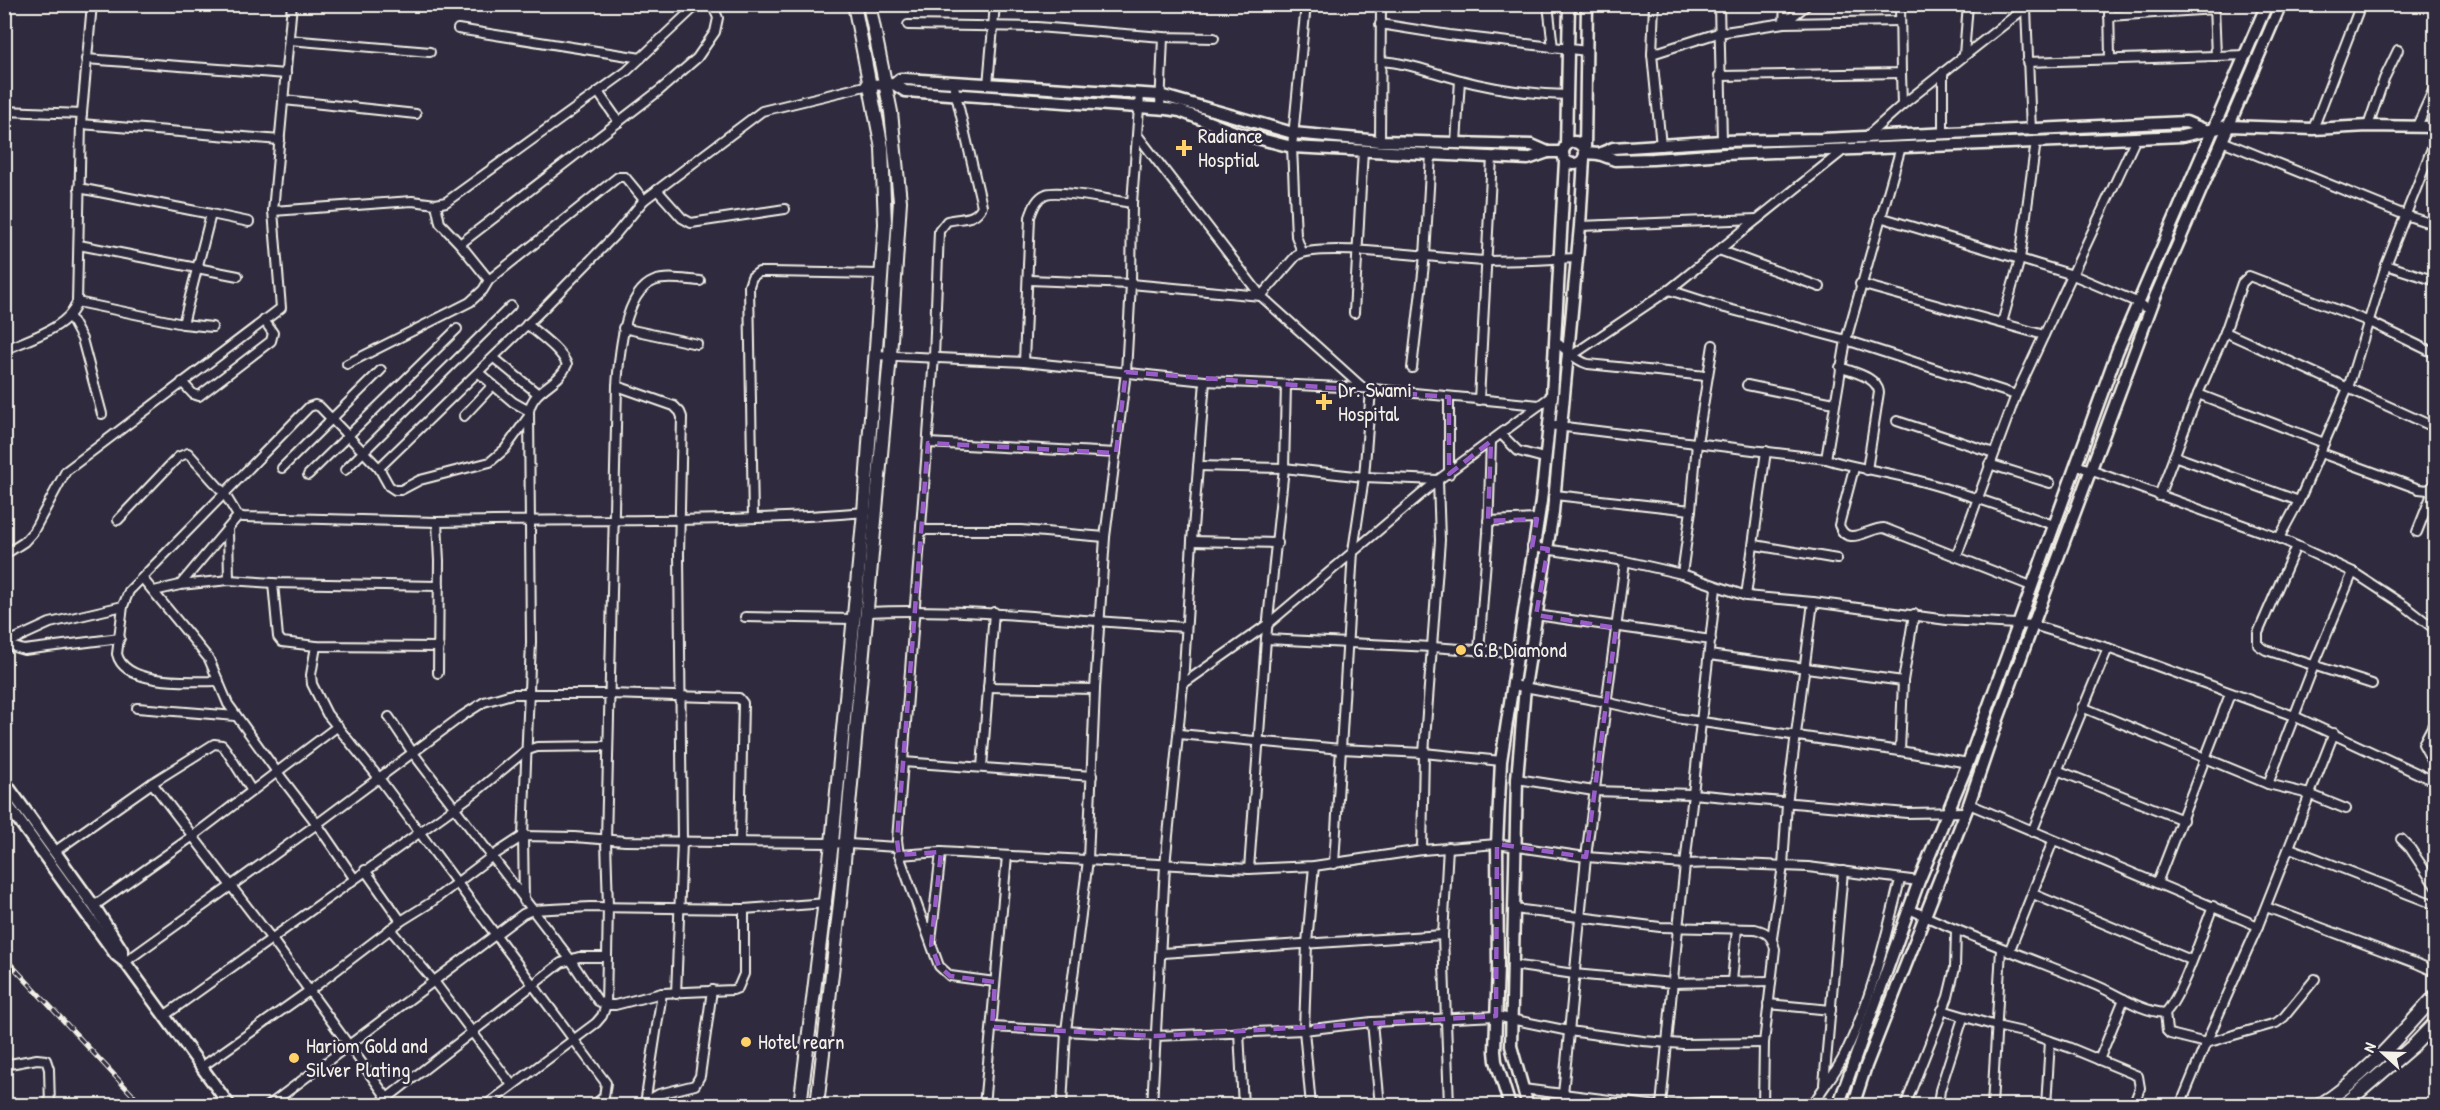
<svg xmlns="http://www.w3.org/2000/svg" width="2440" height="1110" viewBox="0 0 2440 1110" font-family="'Patrick Hand',sans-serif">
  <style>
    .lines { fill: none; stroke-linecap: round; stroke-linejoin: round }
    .street-casing { stroke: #f4f1e8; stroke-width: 12 }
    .secondary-casing { stroke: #f4f1e8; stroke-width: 15 }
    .primary-casing { stroke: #f4f1e8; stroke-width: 16 }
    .street { stroke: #2f2a3d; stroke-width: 8 }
    .secondary { stroke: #2f2a3d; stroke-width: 10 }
    .primary { stroke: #2f2a3d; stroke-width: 12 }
    .rail-casing { stroke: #f4f1e8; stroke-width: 5 }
    .rail { stroke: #2f2a3d; stroke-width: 3; stroke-dasharray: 9; stroke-linecap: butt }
    .marked { fill: none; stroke: #995dc9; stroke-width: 4.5; stroke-dasharray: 12 8; stroke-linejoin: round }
    .poi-dot { fill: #ffd166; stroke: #2f2a3d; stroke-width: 2 }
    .labels { text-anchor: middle; stroke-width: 5; stroke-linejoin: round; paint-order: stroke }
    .poi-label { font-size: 21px; fill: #f4f1e8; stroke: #2f2a3d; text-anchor: start }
  </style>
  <rect width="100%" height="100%" fill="#2f2a3d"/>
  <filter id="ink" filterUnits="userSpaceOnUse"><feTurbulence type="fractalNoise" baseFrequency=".0167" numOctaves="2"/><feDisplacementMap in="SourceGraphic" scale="12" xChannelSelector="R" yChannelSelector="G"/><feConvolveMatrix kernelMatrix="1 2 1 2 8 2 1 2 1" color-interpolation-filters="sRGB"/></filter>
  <g filter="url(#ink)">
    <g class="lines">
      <defs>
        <g id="street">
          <path d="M1548 4 1553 48"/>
          <path d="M1654 4 1652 54 1661 146"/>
          <path d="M1719 4 1722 141"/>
          <path d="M1808 4 1784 23 1899 21"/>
          <path d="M2109 4 2110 58"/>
          <path d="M2422 4 2436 6"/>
          <path d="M2214 6 2216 56"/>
          <path d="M2026 8 2031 131"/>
          <path d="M2109 16 2215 9"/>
          <path d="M1380 24 1449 35 1587 51"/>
          <path d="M908 25 1037 27 1163 37 1214 38"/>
          <path d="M458 29 641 58"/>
          <path d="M289 40 430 52"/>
          <path d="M1652 54 1718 33 1784 23 1785 4"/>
          <path d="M1964 55 1968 4"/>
          <path d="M86 59 286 74"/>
          <path d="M1381 61C1409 63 1430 72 1457 79 1494 89 1530 94 1567 95"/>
          <path d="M2027 62 2247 55"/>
          <path d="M1901 73 1902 105"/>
          <path d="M1719 76 1901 73 1900 4"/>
          <path d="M953 82 982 206C975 221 962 217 947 221L939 231 934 357 897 840 899 855 939 966 950 976 995 982"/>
          <path d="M988 85 995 4"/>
          <path d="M598 92 619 122"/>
          <path d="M284 100 416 114"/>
          <path d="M1160 108 1163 37"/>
          <path d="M4 111 82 114"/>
          <path d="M81 124 280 140"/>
          <path d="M2368 126 2384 79 2398 50"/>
          <path d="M2417 126 2436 84"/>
          <path d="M2313 129 2361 4"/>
          <path d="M1943 134V72"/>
          <path d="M1138 136 1261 296 1363 388"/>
          <path d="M1866 137 1902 105 2030 4"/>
          <path d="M1380 141 1381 4"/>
          <path d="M2222 141 2405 215 2436 225"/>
          <path d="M1456 143 1460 80"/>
          <path d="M79 188 211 214 183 324"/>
          <path d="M657 190 682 218 691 223 785 209"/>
          <path d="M644 200 625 177H618L489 280 460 244 660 90 697 58 715 32 718 18 712 4"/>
          <path d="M436 204 440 223 460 244"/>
          <path d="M273 211 412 201 436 204 446 202 627 71 698 4"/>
          <path d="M211 214 249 222"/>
          <path d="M1880 217 2073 275 2139 303 2150 311"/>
          <path d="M1580 226 1757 219"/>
          <path d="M79 245 238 276"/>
          <path d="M1719 250 1820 287"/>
          <path d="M1302 252 1296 236 1292 147 1306 4"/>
          <path d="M2386 265 2436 281"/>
          <path d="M1029 280 1131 284 1261 296 1296 256C1317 240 1455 261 1489 261 1518 261 1548 259 1577 258"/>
          <path d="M1860 284 2044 335"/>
          <path d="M1669 290 1725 308 1846 340 2016 395"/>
          <path d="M77 302 183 324 212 327"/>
          <path d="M1354 313 1363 150"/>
          <path d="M70 317 82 339 102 414"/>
          <path d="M2002 323 2020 259 2036 141"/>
          <path d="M623 328 697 344"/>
          <path d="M2225 332 2436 428"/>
          <path d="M1557 343C1567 350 1576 361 1588 364L1706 376"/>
          <path d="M4 350C28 339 69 328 77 302L81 124 92 4"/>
          <path d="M1574 354 1669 290 1845 149"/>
          <path d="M875 355 1024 362 1205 381 1363 388 1539 405"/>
          <path d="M494 358 537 393"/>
          <path d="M1024 362 1030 217C1033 209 1036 198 1046 194 1060 189 1114 201 1132 203"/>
          <path d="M347 364 470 302 483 290 489 280"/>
          <path d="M1840 367C1854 373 1876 376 1879 392L1867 470"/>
          <path d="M1412 368 1425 256 1431 154"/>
          <path d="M479 373 513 402 529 411"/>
          <path d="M182 382 193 394 199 396 271 341 273 333 264 320"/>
          <path d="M1747 385 1834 403"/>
          <path d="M617 386 674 406 680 412 682 417 679 554 682 842 676 994"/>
          <path d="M2198 394 2225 332 2242 283 2249 276 2370 322 2436 354"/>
          <path d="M1479 400 1492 157"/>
          <path d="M464 416 493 385"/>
          <path d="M1897 421 1994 453"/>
          <path d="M1549 425 1826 459C1856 468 1886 472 1916 480 1963 492 2008 509 2053 525"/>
          <path d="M1501 434 1518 451 1544 458"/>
          <path d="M928 443 1116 453"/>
          <path d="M2321 453 2419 489 2428 490 2436 483"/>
          <path d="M2174 456 2299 501"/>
          <path d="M1826 459 1846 340 1901 147"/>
          <path d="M1989 464 2050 483"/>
          <path d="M2076 465 2279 538 2353 572 2405 606 2436 630"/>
          <path d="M1198 466 1284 468 1364 477 1371 390"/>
          <path d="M282 468 381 370"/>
          <path d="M379 468 541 311 616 234 644 200 762 111 869 85"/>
          <path d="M1854 468 1839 525C1847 548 1868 528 1884 528L2031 586"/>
          <path d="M345 470 511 306"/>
          <path d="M1449 474V397"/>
          <path d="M308 475 457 329"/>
          <path d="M1555 495 1691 510 1697 443 1713 345"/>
          <path d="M2159 496 2198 394 2324 443"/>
          <path d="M753 518 749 286 752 277 759 272H770L881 274"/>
          <path d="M118 520 178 457 188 453 224 493 238 516 243 517 437 522"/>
          <path d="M1488 521 1537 519"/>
          <path d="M228 529 229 580"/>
          <path d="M921 530H1021L1105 537"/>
          <path d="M2417 532 2432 494"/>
          <path d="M2279 538 2299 501 2348 388 2386 265 2436 138"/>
          <path d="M1192 541 1278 543"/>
          <path d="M1755 545 1837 559"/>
          <path d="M2296 546 2258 633V645L2266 650 2372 684"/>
          <path d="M1532 547 1625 561 1682 574 1746 596 1813 602 1947 620 2033 625 2108 648 2294 716 2436 782"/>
          <path d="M4 555 24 542 33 532 66 471 281 308 273 211 292 4"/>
          <path d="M1957 555 2016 395 2136 138"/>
          <path d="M1682 574 1691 510"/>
          <path d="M143 579 209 659 228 704 277 772 338 726"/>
          <path d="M273 583 278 637 282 642 316 646 439 647"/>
          <path d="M180 585 238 516"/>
          <path d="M154 591 180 585 229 580 273 583 439 586"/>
          <path d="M1746 596 1766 451"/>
          <path d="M867 612C974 607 1080 622 1186 627"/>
          <path d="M1536 615 1711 640"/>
          <path d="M745 617 854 619"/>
          <path d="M1266 639 1432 647 1517 653"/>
          <path d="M4 644 50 623 123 606"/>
          <path d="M4 644 24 650 120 638"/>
          <path d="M316 646 311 675 312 684 327 714 379 778 606 1083 604 1097 593 1106"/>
          <path d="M1479 651 1488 533 1491 441"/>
          <path d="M1709 655 1903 681"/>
          <path d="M438 673 439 561 437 522C580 518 723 524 866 512"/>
          <path d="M219 681C193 681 125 687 117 654L123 606 129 591 309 407 315 405 320 407 379 468 389 486 395 490H401L420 480 490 462 505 449 529 416"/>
          <path d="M1183 684 1268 624 1438 480 1553 395"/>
          <path d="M1513 685 1605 702 1675 718 1900 751 1968 763"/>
          <path d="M988 687 1095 689"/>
          <path d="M2082 707 2268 784 2309 794 2346 809"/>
          <path d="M137 708 236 716"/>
          <path d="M389 717 413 753 570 959 598 1001 606 1005H615L662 993 733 990 738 988 744 974V909"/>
          <path d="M2436 719 2423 744 2436 768"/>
          <path d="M1179 734 1341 749 1424 753 1501 761"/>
          <path d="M1900 751 1903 681 1914 614"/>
          <path d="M903 762 1092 776"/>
          <path d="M982 767 994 612"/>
          <path d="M2057 770 2183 820"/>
          <path d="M1517 779 1594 791 1692 794 1907 813 1966 812"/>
          <path d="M152 783 271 938 393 1106"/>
          <path d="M2268 784 2314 665 2353 572"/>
          <path d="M1969 804 2258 926"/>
          <path d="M2032 832 2108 648"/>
          <path d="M2401 839 2410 848 2436 887"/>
          <path d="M1448 847 1443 935 1449 1106"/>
          <path d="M2290 848 2436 905"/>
          <path d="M54 852 152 783 214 744 222 745 226 750 252 791"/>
          <path d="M899 855 941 852 1249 869 1314 866 1422 850 1497 844 1586 857 1685 864 1716 863 1808 867 1919 881"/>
          <path d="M1334 864 1353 551 1364 477 1438 480 1440 540 1424 753 1422 850"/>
          <path d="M1249 869 1266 639 1284 468 1286 385"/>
          <path d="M365 870 401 921"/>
          <path d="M2157 883 2230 694"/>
          <path d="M2033 894 2191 960"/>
          <path d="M524 901 523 836 531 642 529 411C534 387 558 386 567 365 562 350 539 335 527 324"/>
          <path d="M94 906 193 836 277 772 317 824 354 878"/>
          <path d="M2266 907 2418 964 2436 972"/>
          <path d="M1514 909 1660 927 1755 929C1767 932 1772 936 1775 949L1764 1043 1763 1106"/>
          <path d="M1909 909C1969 937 2031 958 2093 984 2116 993 2139 1011 2165 1013 2182 996 2203 931 2213 906"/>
          <path d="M390 929 433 980 512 1085"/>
          <path d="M1772 938 1783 866 1787 804 1813 602"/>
          <path d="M931 941 941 852"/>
          <path d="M2009 952 2053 841"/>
          <path d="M1162 953 1443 935"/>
          <path d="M125 962 317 824 462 716 484 702 512 694H609L739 698 743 703 740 842"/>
          <path d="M1513 965 1574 974 1673 983 1771 981"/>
          <path d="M1732 981 1737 929"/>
          <path d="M1768 1004 1831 1010"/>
          <path d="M1942 1010 1996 1026 2027 1033 2068 1047 2138 1076 2140 1088 2133 1106"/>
          <path d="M2165 1013 2167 1031 2170 1034 2206 1043 2276 1023 2284 1017 2315 979"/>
          <path d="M164 1016 476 792 525 751 537 747 608 746"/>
          <path d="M1372 1022 1380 1106"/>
          <path d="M992 1027 1155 1036 1304 1030 1372 1022 1496 1016 1569 1031 1643 1041 1683 1044 1764 1043"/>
          <path d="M1239 1032 1243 1106"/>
          <path d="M2099 1060 2124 999"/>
          <path d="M4 1065 37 1059 46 1060 49 1069 50 1106"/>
          <path d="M203 1066 309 991 401 921 430 903 491 857 523 836 574 837 625 841 832 843 897 847"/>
          <path d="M1824 1084 1843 871"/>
          <path d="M1523 1089 1658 1106"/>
          <path d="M1563 1094 1586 857 1625 561"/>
          <path d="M645 1102 659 1094 695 1085 700 1076 712 990"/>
          <path d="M645 1104 662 993"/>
          <path d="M268 1106 523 914 532 910 590 907 744 909 827 903"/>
          <path d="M377 1106 561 963 579 957H607"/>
          <path d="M485 1106 596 1023 602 1016 606 1005 608 907 606 841 617 386C619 358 623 293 654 281 666 276 686 280 700 281"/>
          <path d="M984 1106 1007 856"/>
          <path d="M1062 1106 1066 1031 1088 860 1095 689 1105 537 1126 372 1131 284 1132 203 1140 94"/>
          <path d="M1152 1106 1165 866 1183 684 1192 541 1205 381"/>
          <path d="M1311 1106 1304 1030 1307 943 1314 866"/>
          <path d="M1661 1106 1678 928 1716 588"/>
          <path d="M1664 1106 1702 1103 1805 1104 1815 1101C1824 1086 1835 1073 1843 1058 1871 1002 1885 940 1900 880"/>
          <path d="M1905 1106 1948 997 1955 968 1956 930"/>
          <path d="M1938 1106 1940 1090 1963 1018"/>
          <path d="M1992 1106 2001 949"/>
          <path d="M2046 1106 2050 1041"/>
          <path d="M2180 1106 2206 1043 2258 926 2334 733"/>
        </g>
        <g id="secondary">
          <path d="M894 84 905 91 1167 109 1180 111 1237 133 1292 147 1528 159 1548 152H1563"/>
          <path d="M869 85 894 84 900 79H905L1160 95 1293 133 1380 141 1532 145 1548 152"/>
          <circle cx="1574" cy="153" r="11"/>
          <path d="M1566 146 1569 4"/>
          <path d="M1585 149 1587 4"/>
          <path d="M1585 153 1599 154 1615 160 1653 159 1725 154 2136 138 2182 136 2228 126 2313 129 2368 126 2436 127"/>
          <path d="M1599 154 1613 148 1722 141 1822 139 2186 122 2205 130"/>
          <path d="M4 781 94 906 122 950V958"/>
          <path d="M4 800 116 955 125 962 230 1106"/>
          <path d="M1510 1106 1496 1061 1495 1051 1498 966 1497 844 1501 761 1541 501 1552 396 1565 161"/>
          <path d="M1528 1106 1511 1046 1517 779 1525 687 1553 512 1580 226 1584 158"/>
          <path d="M1838 1106 1919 881 1968 763 2117 352 2267 4"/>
          <path d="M1853 1106 1866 1066 1969 804 1998 719 2155 297 2281 4"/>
        </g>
        <g id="primary">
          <path d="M800 1106 832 843 864 512 885 224 882 148 854 4"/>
          <path d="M817 1106 841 894 890 356 900 201 891 112 869 4"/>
          <path d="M2318 1106C2364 1078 2400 1035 2436 995"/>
          <path d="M2343 1106 2415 1044 2436 1022"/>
        </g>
      </defs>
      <!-- street casing -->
      <use href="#street" class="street-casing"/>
      <!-- secondary casing -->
      <use href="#secondary" class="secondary-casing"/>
      <!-- primary casing -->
      <use href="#primary" class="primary-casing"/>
      <!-- street -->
      <use href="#street" class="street"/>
      <!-- secondary -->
      <use href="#secondary" class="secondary"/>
      <!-- primary -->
      <use href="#primary" class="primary"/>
      <defs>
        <path id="rail" d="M4 957 143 1106"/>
      </defs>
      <!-- rail casing -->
      <use href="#rail" class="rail-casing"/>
      <!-- rail -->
      <use href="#rail" class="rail"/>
    </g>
  </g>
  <!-- marked area -->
  <path class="marked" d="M1126 372 1449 397V474L1491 441 1488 521 1537 519 1532 547 1548 549 1536 615 1616 628 1586 857 1497 844 1496 1016 1155 1036 992 1027 995 982 950 976 939 966 931 945 941 852 899 855 897 840 928 443 1116 453Z"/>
  <!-- markers -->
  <g class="poi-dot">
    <path d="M1181 139h6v6h6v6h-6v6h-6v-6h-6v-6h6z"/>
    <path d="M1321 393h6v6h6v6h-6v6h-6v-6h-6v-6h6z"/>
    <circle cx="1461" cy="650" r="6"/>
    <circle cx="746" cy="1042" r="6"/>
    <circle cx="294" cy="1058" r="6"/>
  </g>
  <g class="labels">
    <!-- poi labels -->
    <g class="poi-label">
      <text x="1198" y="143">Radiance<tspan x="1198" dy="24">Hosptial</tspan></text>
      <text x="1338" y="397">Dr. Swami<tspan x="1338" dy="24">Hospital</tspan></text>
      <text x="1473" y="657">G B Diamond</text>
      <text x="758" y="1049">Hotel rearn</text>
      <text x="306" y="1053">Hariom Gold and<tspan x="306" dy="24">Silver Plating</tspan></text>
    </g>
  </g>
  <!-- margin -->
  <rect width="2440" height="1110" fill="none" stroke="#2f2a3d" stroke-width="24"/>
  <rect x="12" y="12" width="2416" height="1086" fill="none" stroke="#f4f1e8" stroke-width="2" filter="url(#ink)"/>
  <!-- north arrow -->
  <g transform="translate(2383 1053) rotate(292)" stroke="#2f2a3d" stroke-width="4.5" paint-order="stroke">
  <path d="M0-4.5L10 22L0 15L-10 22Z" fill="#f4f1e8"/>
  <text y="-9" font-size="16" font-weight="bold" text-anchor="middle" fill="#f4f1e8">N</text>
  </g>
</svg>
